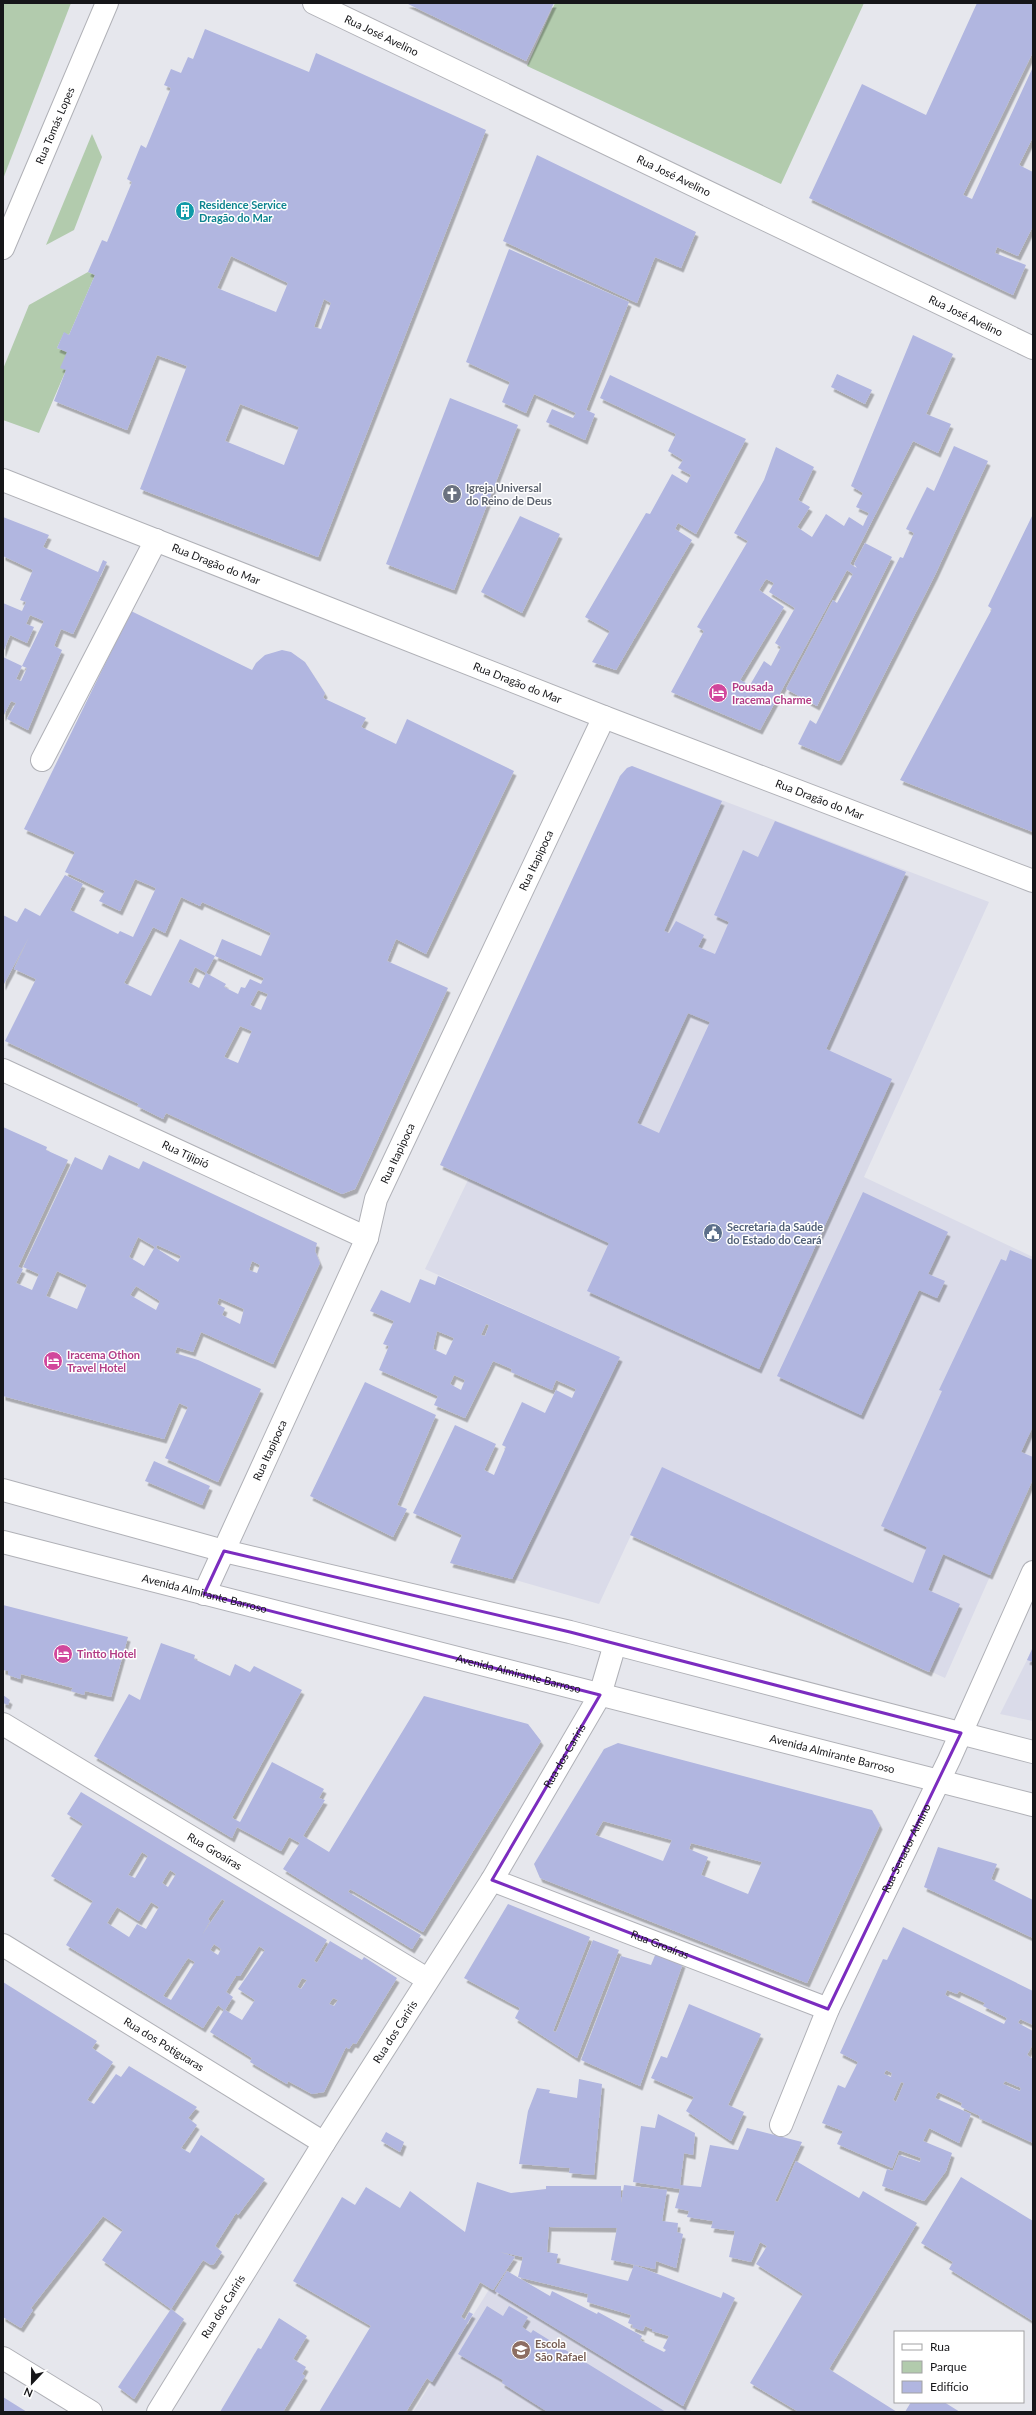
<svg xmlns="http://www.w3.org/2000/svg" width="1036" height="2415" viewBox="0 0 1036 2415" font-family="Lato,sans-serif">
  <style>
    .built { fill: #dadbe9 }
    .green { fill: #b2cbad }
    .building { fill: #b1b6e0; fill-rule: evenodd; filter: url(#shadow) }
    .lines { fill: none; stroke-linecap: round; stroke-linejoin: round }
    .street-casing { stroke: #b0b1b7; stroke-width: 24 }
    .primary-casing { stroke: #b0b1b7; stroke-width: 24 }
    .street { stroke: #fff; stroke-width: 22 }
    .primary { stroke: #fff; stroke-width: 22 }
    .marked { fill: none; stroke: #7b2cbf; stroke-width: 3; stroke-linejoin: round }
    .labels { text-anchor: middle; stroke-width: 3; stroke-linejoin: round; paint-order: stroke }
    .street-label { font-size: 11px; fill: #161619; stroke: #fff }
    .culture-label { font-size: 11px; font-weight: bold; fill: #0d838f; stroke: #fff; text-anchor: start }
    .worship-label { font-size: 11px; font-weight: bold; fill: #5b616d; stroke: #fff; text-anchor: start }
    .hotel-label { font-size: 11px; font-weight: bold; fill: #b23c85; stroke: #fff; text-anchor: start }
    .service-label { font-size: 11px; font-weight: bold; fill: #4e5e75; stroke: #fff; text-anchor: start }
    .education-label { font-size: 11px; font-weight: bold; fill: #785e54; stroke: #fff; text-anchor: start }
  </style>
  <defs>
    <filter id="shadow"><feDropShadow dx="2.5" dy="4.5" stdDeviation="0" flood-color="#0004"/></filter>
  </defs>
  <rect width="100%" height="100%" fill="#e6e7ed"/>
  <!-- built -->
  <g class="built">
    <path d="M632 766 989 902 864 1177 1033 1257V1479L945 1678 631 1535 599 1604 512 1579 620 1357 425 1269 469 1178 620 776 627 768Z"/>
    <path d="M1033 1647V1721L1000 1714 1027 1660Z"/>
    <path d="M490 2288 693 2412H413Z"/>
  </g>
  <!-- green -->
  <g class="green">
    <path d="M3 3H71L3 179Z"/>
    <path d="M555 3H864L781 184 527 66Z"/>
    <path d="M92 134 102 157 74 230 46 245Z"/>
    <path d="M88 272 95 275 69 335 64 333 57 348 67 352 66 370 39 433 3 420V369L29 305Z"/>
  </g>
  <!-- building -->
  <g class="building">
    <path d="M406 3H554L526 61Z"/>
    <path d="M977 3H1033V52L963 195 972 199 1033 67V137L1019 165 1033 172V226L1018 256 997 247 995 253 1026 265 1013 295 809 198 862 84 926 115Z"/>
    <path d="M205 29 309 72 316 53 486 130 318 557 140 489 187 366 157 355 127 430 54 401 66 370 60 368 67 352 57 348 64 332 69 335 95 275 88 272 102 240 107 242 132 182 127 179 141 145 146 148 171 88 164 85 171 69 181 73 188 57 193 59ZM231 256 288 283 276 312 217 288ZM324 299 331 303 321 329 314 327ZM240 404 299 427 284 465 225 441Z"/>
    <path d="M537 155 696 232 681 268 655 257 637 303 503 241Z"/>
    <path d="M509 249 629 302 586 410 595 414 585 440 546 422 552 409 573 418 576 413 534 394 526 413 502 402 510 382 466 362Z"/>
    <path d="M913 335 953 354 926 414 951 424 938 453 913 441 850 564 857 568 854 564 865 543 892 557 817 706 786 689 833 600 837 603 853 574 847 570 760 730 671 692 704 631 697 627 748 541 734 533 764 480 776 447 814 467 798 500 810 507 797 527 812 537 826 514 844 526 849 517 863 526 869 513 856 507 863 493 851 486ZM766 579 774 583 769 592 795 608 775 643 781 647 771 666 764 661 750 685 740 680 784 607 759 590Z"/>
    <path d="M837 374 872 390 865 404 831 387Z"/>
    <path d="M610 375 746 439 696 534 678 523 675 529 692 540 616 670 592 662 610 631 585 617 646 513 650 514 672 474 687 483 691 475 678 468 683 460 668 451 676 434 600 398Z"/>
    <path d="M450 398 518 425 454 590 386 564Z"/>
    <path d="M954 446 988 461 935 575 842 757 839 761 798 744 810 720 816 724 900 557 903 558 914 533 906 529 927 487 934 491Z"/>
    <path d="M1033 514V832L900 780 992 609 988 606Z"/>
    <path d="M520 516 560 534 522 613 481 592Z"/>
    <path d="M3 517 49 535 43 547 98 572 103 560 107 562 73 634 61 629 54 646 62 650 28 730 7 719 16 703 11 701 3 717V722V657L22 666 44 621 30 615 26 624 34 627 27 643 10 635 3 653V603L22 611 26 602 20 600 33 570 3 556ZM22 666 27 668 21 681 16 679Z"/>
    <path d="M131 611 252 670 256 663 265 655 282 650 291 652 305 662 325 693 323 698 366 718 361 727 396 744 407 719 514 771 426 954 396 939 387 961 448 988 355 1189 342 1194 166 1113 163 1119 137 1106 139 1104 5 1041 36 979 14 969 29 937 3 986V915L17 922 25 908 40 916 65 875 83 884 70 910 118 934 120 931 133 937 156 888 135 879 120 911 99 901 105 891 65 872 75 852 24 829ZM181 897 200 906 202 902 271 933 261 956 222 939 215 956 264 978 261 984 250 979 245 988 241 987 238 994 224 987 226 984 206 973 199 988 188 982 195 967 206 973 215 956 180 939 151 996 124 983 153 927 165 933ZM258 990 268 994 261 1010 250 1005ZM240 1026 252 1031 238 1063 224 1057Z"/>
    <path d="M632 766 722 801 664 931 669 933 676 921 704 935 698 947 715 954 729 922 714 915 743 850 758 857 775 821 906 872 826 1049 892 1079 759 1369 587 1291 609 1243 440 1165 620 776 627 768ZM688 1013 710 1022 659 1133 637 1123Z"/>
    <path d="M3 1127 47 1147 46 1150 68 1160 18 1267 23 1269 16 1283 32 1290 39 1274 23 1267 75 1157 102 1170 109 1155 139 1169 143 1161 317 1243 315 1251 320 1263 273 1364 201 1332 193 1352 177 1347 175 1353 198 1360 261 1389 218 1482 165 1458 188 1407 179 1403 164 1439 3 1396ZM138 1237 155 1247 144 1266 129 1257ZM157 1245 181 1256 178 1262 156 1248ZM252 1261 260 1265 257 1273 249 1270ZM57 1271 87 1285 77 1309 46 1296ZM136 1286 160 1301 156 1310 130 1295ZM219 1298 244 1309 240 1324 222 1315 225 1308 217 1304Z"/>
    <path d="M863 1192 948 1232 928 1274 945 1281 937 1298 919 1290 861 1415 777 1376Z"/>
    <path d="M1010 1250 1033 1260V1426L1021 1452 1033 1457V1479L990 1575 943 1554 928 1590 960 1604 929 1672 630 1535 662 1467 913 1583 927 1547 881 1526 942 1391 939 1390 1001 1259 1006 1261Z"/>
    <path d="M438 1276 620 1357 512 1579 450 1563 462 1535 413 1513 455 1425 496 1444 484 1470 494 1475 506 1447 502 1445 522 1402 545 1413 556 1390 572 1398 576 1389 556 1380 552 1390 511 1372 512 1369 493 1361 465 1418 434 1405 438 1396 379 1370 389 1346 383 1344 394 1321 370 1311 381 1290 410 1303 420 1279 435 1285ZM486 1324 489 1325 485 1336 481 1335ZM437 1331 454 1338 446 1355 433 1349ZM454 1375 465 1380 461 1390 450 1384Z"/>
    <path d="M365 1382 436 1415 397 1505 407 1509 393 1537 310 1496Z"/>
    <path d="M154 1461 210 1486 202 1505 145 1481Z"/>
    <path d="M3 1605 128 1637 111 1697 85 1691 84 1695 71 1691 73 1688 21 1674 20 1679 8 1675V1671L3 1670Z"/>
    <path d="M161 1643 195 1655 194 1659 230 1676 235 1664 250 1672 254 1666 302 1690 232 1818 240 1822 272 1762 324 1789 319 1798 325 1800 303 1836 329 1852 424 1696 528 1724 541 1741 423 1932 350 1889 348 1892 421 1935 412 1949 283 1869 300 1843 289 1837 281 1851 237 1827 232 1838 94 1756 129 1694 140 1700Z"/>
    <path d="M1033 1647V1662L1027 1660Z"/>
    <path d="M3 1695 10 1700 8 1705 3 1703Z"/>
    <path d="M618 1743 872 1810 880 1825 807 1983 540 1878 534 1864 604 1749ZM603 1821 672 1840 663 1861 595 1835ZM691 1843 762 1862 748 1894 701 1875 708 1857 689 1849Z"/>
    <path d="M81 1792 327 1940 314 1961 317 1963 330 1941 362 1960 364 1957 397 1978 356 2044 353 2043 349 2049 346 2047 324 2092 312 2094 288 2081 287 2084 250 2062 252 2058 210 2032 224 2010 218 2005 203 2028 66 1945 93 1901 51 1876 83 1824 67 1814ZM142 1852 148 1856 135 1878 128 1875ZM170 1870 176 1874 168 1887 162 1883ZM222 1899 225 1901 202 1935 210 1921 208 1919ZM151 1902 159 1907 146 1929 137 1924 129 1937 107 1923 117 1907 139 1921ZM214 1944 221 1949 218 1955 210 1950ZM259 1946 265 1950 238 1989 255 2000 242 2020 225 2010 233 1997 226 1992 236 1976H240ZM188 1958 195 1962 171 2000 163 1996ZM302 1978 307 1980 301 1989 297 1987ZM333 1998 338 2000 334 2006 329 2004Z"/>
    <path d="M938 1847 997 1864 991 1879 1033 1900V1938L924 1887Z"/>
    <path d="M508 1904 590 1937 553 2031 556 2032 593 1940 619 1950 577 2058 515 2018 520 2008 464 1978Z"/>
    <path d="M903 1927 1033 1991V2025L1020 2019 1018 2023 1033 2031V2044L1027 2055 1033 2059V2143L979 2118 980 2116 961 2107 962 2103 938 2092 935 2098 971 2114 959 2143 929 2128 923 2141 952 2153 946 2171 924 2201 882 2186 887 2169 893 2171 899 2155 920 2162 921 2158 899 2150 892 2168 837 2144 843 2131 822 2123 838 2085 845 2088 858 2062 840 2053 883 1959 887 1960ZM947 1990 957 1994 959 1991 985 2003 983 2006 1007 2018 1004 2024 945 1995ZM886 2070 892 2073 891 2077 884 2074ZM1005 2081 1021 2088 1020 2091 1003 2084ZM901 2082 904 2083 896 2102 893 2100Z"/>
    <path d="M656 1953 683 1963 640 2086 581 2060 621 1956 651 1965Z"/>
    <path d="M3 1982 97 2041 92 2048 113 2062 87 2100 94 2104 116 2074 121 2077 129 2066 197 2107 188 2118 197 2125 181 2148 190 2153 201 2135 265 2179 238 2215 236 2213 215 2246 222 2252 214 2264 211 2265 203 2260 171 2309 102 2260 123 2230 103 2216 31 2308 33 2310 21 2328 3 2317Z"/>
    <path d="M689 2004 761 2034 728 2105 744 2112 731 2141 686 2111 694 2097 651 2078 661 2056 667 2058Z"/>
    <path d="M579 2079 602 2084 594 2175 569 2173 570 2168 519 2164 528 2111 537 2088 550 2090 549 2093 577 2098Z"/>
    <path d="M658 2114 695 2133 693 2155 684 2153 680 2185 701 2187 710 2145 738 2150 747 2128 802 2142 775 2201 778 2202 796 2161 859 2198 863 2191 917 2223 829 2369 897 2412H799L750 2383 803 2294 756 2264 767 2246 760 2242 751 2262 729 2257 735 2231 711 2228 713 2221 687 2217 689 2211 675 2208 680 2189 633 2182 641 2126 655 2128Z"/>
    <path d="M386 2132 404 2142 400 2152 381 2141Z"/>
    <path d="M961 2177 1033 2221V2321L949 2269 953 2262 921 2243Z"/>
    <path d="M477 2182 511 2193 546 2189V2186H621V2203L624 2185 667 2190 662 2221 678 2223 677 2232 683 2234 676 2268 656 2261 655 2269 611 2260 617 2228 549 2227 547 2252 558 2254 556 2263 628 2281 634 2265 721 2298 723 2292 735 2298 683 2406 495 2291 507 2271 550 2296 552 2291 597 2314 598 2312 642 2336 640 2340 664 2352 666 2350 663 2348 669 2336 652 2331V2329L645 2326 643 2331 632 2327 633 2325 628 2323 631 2315 587 2302 588 2294 518 2277 523 2257 500 2252 515 2257 493 2290 480 2282 461 2317 465 2320 469 2312 473 2314 432 2382 427 2378 406 2412H319L371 2326 293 2281 342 2197 355 2205 366 2187 400 2208 410 2191 465 2232Z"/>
    <path d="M487 2306 503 2316 509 2306 528 2317 522 2327 531 2333 533 2330 666 2412H548L502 2383 503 2380 458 2354Z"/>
    <path d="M171 2309 184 2319 134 2399 118 2387Z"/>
    <path d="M279 2318 307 2336 293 2359 306 2367 302 2374 305 2376 283 2412H220L258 2348 261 2349Z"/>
    <path d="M3 2397 27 2412H3Z"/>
    <path d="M911 2402H944L960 2412H905Z"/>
  </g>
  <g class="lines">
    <defs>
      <g id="street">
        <path id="s1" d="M314 3 1033 348"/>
        <path id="s2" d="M3 248 107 3"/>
        <path id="s3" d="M3 480 604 717 1033 881"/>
        <path d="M42 760 156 540"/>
        <path id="s4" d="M3 1070 367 1238"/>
        <path id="s5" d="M204 1594 367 1238 376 1199 604 717"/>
        <path id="s6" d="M3 1724 427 1979"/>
        <path id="s7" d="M492 1880 828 2009"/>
        <path id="s8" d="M3 1945 324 2143"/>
        <path id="s9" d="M781 2125 828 2009 949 1760 1033 1572"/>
        <path d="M3 2358 91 2412"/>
        <path id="s10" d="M158 2412 324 2143 492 1880 600 1695 615 1644"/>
      </g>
      <g id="primary">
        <path d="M3 1490 224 1551 570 1632 1033 1752"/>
        <path id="s11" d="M3 1542 1033 1805"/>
      </g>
    </defs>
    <!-- street casing -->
    <use href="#street" class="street-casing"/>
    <!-- primary casing -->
    <use href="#primary" class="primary-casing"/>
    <!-- street -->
    <use href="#street" class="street"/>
    <!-- primary -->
    <use href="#primary" class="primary"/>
  </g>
  <!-- marked area -->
  <path class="marked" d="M224 1551 570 1632 961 1733 828 2009 492 1880 600 1695 204 1594Z"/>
  <!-- icons -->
  <defs>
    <symbol id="building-disc" viewBox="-11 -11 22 22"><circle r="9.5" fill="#0f9aa8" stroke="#fff"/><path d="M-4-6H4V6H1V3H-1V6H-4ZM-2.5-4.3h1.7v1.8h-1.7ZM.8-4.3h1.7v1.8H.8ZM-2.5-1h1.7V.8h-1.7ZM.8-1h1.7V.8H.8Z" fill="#fff"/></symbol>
    <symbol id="church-disc" viewBox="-11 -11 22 22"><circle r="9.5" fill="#6b7280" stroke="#fff"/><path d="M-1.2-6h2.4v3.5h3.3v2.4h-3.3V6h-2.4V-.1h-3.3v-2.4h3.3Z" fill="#fff"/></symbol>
    <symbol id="hotel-disc" viewBox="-11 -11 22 22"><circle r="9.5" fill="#d1479c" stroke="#fff"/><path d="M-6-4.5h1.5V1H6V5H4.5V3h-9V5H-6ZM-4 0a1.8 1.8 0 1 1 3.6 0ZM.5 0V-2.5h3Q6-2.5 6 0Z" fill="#fff"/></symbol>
    <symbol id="civic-disc" viewBox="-11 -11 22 22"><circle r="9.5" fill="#5c6f8a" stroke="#fff"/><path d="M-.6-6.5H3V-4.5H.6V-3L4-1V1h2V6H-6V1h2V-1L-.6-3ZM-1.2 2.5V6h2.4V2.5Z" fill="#fff"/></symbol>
    <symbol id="school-disc" viewBox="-11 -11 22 22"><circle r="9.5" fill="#8d6e63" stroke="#fff"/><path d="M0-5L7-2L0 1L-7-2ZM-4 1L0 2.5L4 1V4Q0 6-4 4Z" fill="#fff"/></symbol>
  </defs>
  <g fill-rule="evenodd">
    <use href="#building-disc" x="174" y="200" width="22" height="22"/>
    <use href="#church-disc" x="441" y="483" width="22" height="22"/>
    <use href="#hotel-disc" x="707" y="682" width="22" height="22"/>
    <use href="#civic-disc" x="702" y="1222" width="22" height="22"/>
    <use href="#hotel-disc" x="42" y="1350" width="22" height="22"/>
    <use href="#hotel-disc" x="52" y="1643" width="22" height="22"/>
    <use href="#school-disc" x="510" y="2339" width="22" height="22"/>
  </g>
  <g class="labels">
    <!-- street labels -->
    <g class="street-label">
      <text dy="4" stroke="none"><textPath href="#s1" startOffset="75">Rua José Avelino</textPath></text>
      <text dy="4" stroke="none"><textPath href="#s2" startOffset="133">Rua Tomás Lopes</textPath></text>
      <text dy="4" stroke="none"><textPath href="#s1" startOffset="399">Rua José Avelino</textPath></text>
      <text dy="4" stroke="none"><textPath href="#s1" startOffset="723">Rua José Avelino</textPath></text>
      <text dy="4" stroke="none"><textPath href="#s3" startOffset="229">Rua Dragão do Mar</textPath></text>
      <text dy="4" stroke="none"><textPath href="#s3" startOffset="553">Rua Dragão do Mar</textPath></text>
      <text dy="4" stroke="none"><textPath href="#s3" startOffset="877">Rua Dragão do Mar</textPath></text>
      <text dy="4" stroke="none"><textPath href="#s5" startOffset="806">Rua Itapipoca</textPath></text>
      <text dy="4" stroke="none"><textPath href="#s5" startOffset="482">Rua Itapipoca</textPath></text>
      <text dy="4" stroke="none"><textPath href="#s4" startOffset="201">Rua Tijipió</textPath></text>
      <text dy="4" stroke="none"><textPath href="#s5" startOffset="158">Rua Itapipoca</textPath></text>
      <text dy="4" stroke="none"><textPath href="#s11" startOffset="208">Avenida Almirante Barroso</textPath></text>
      <text dy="4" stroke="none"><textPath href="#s11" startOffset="532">Avenida Almirante Barroso</textPath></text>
      <text dy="4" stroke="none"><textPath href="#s11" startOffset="856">Avenida Almirante Barroso</textPath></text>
      <text dy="4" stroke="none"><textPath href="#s10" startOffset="772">Rua dos Cariris</textPath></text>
      <text dy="4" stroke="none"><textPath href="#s9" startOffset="304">Rua Senador Almino</textPath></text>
      <text dy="4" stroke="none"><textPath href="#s6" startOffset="247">Rua Groaíras</textPath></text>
      <text dy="4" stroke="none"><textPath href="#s7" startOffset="180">Rua Groaíras</textPath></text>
      <text dy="4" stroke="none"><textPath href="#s10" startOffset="448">Rua dos Cariris</textPath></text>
      <text dy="4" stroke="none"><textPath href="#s8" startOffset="189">Rua dos Potiguaras</textPath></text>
      <text dy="4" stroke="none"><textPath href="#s10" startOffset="124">Rua dos Cariris</textPath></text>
    </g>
    <!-- culture labels -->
    <g class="culture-label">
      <text x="199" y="209">Residence Service<tspan x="199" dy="13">Dragão do Mar</tspan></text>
    </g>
    <!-- worship labels -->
    <g class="worship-label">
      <text x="466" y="492">Igreja Universal<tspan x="466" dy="13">do Reino de Deus</tspan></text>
    </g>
    <!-- hotel labels -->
    <g class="hotel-label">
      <text x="732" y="691">Pousada<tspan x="732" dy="13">Iracema Charme</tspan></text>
      <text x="67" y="1359">Iracema Othon<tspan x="67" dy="13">Travel Hotel</tspan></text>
      <text x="77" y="1658">Tintto Hotel</text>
    </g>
    <!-- service labels -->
    <g class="service-label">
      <text x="727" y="1231">Secretaria da Saúde<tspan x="727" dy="13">do Estado do Ceará</tspan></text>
    </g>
    <!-- education labels -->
    <g class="education-label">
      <text x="535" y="2348">Escola<tspan x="535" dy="13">São Rafael</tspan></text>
    </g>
  </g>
  <!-- border -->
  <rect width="1036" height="2415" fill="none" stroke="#161619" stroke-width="8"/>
  <!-- legend -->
  <rect x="894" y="2331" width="130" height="72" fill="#ffffff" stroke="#a2a2a3"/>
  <rect x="902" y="2344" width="20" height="6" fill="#ffffff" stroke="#a2a2a3"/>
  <text x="930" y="2351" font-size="12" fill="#161619">Rua</text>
  <rect x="902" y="2361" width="20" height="12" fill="#b2cbad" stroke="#a2a2a3"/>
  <text x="930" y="2371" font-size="12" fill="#161619">Parque</text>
  <rect x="902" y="2381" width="20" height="12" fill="#b1b6e0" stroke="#a2a2a3"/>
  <text x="930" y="2391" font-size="12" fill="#161619">Edifício</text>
  <!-- north arrow -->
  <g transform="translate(32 2383) rotate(202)" stroke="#ffffff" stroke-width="3" paint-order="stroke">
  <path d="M0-3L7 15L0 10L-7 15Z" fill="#161619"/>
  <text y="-6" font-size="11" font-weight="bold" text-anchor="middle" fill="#161619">N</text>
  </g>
</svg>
